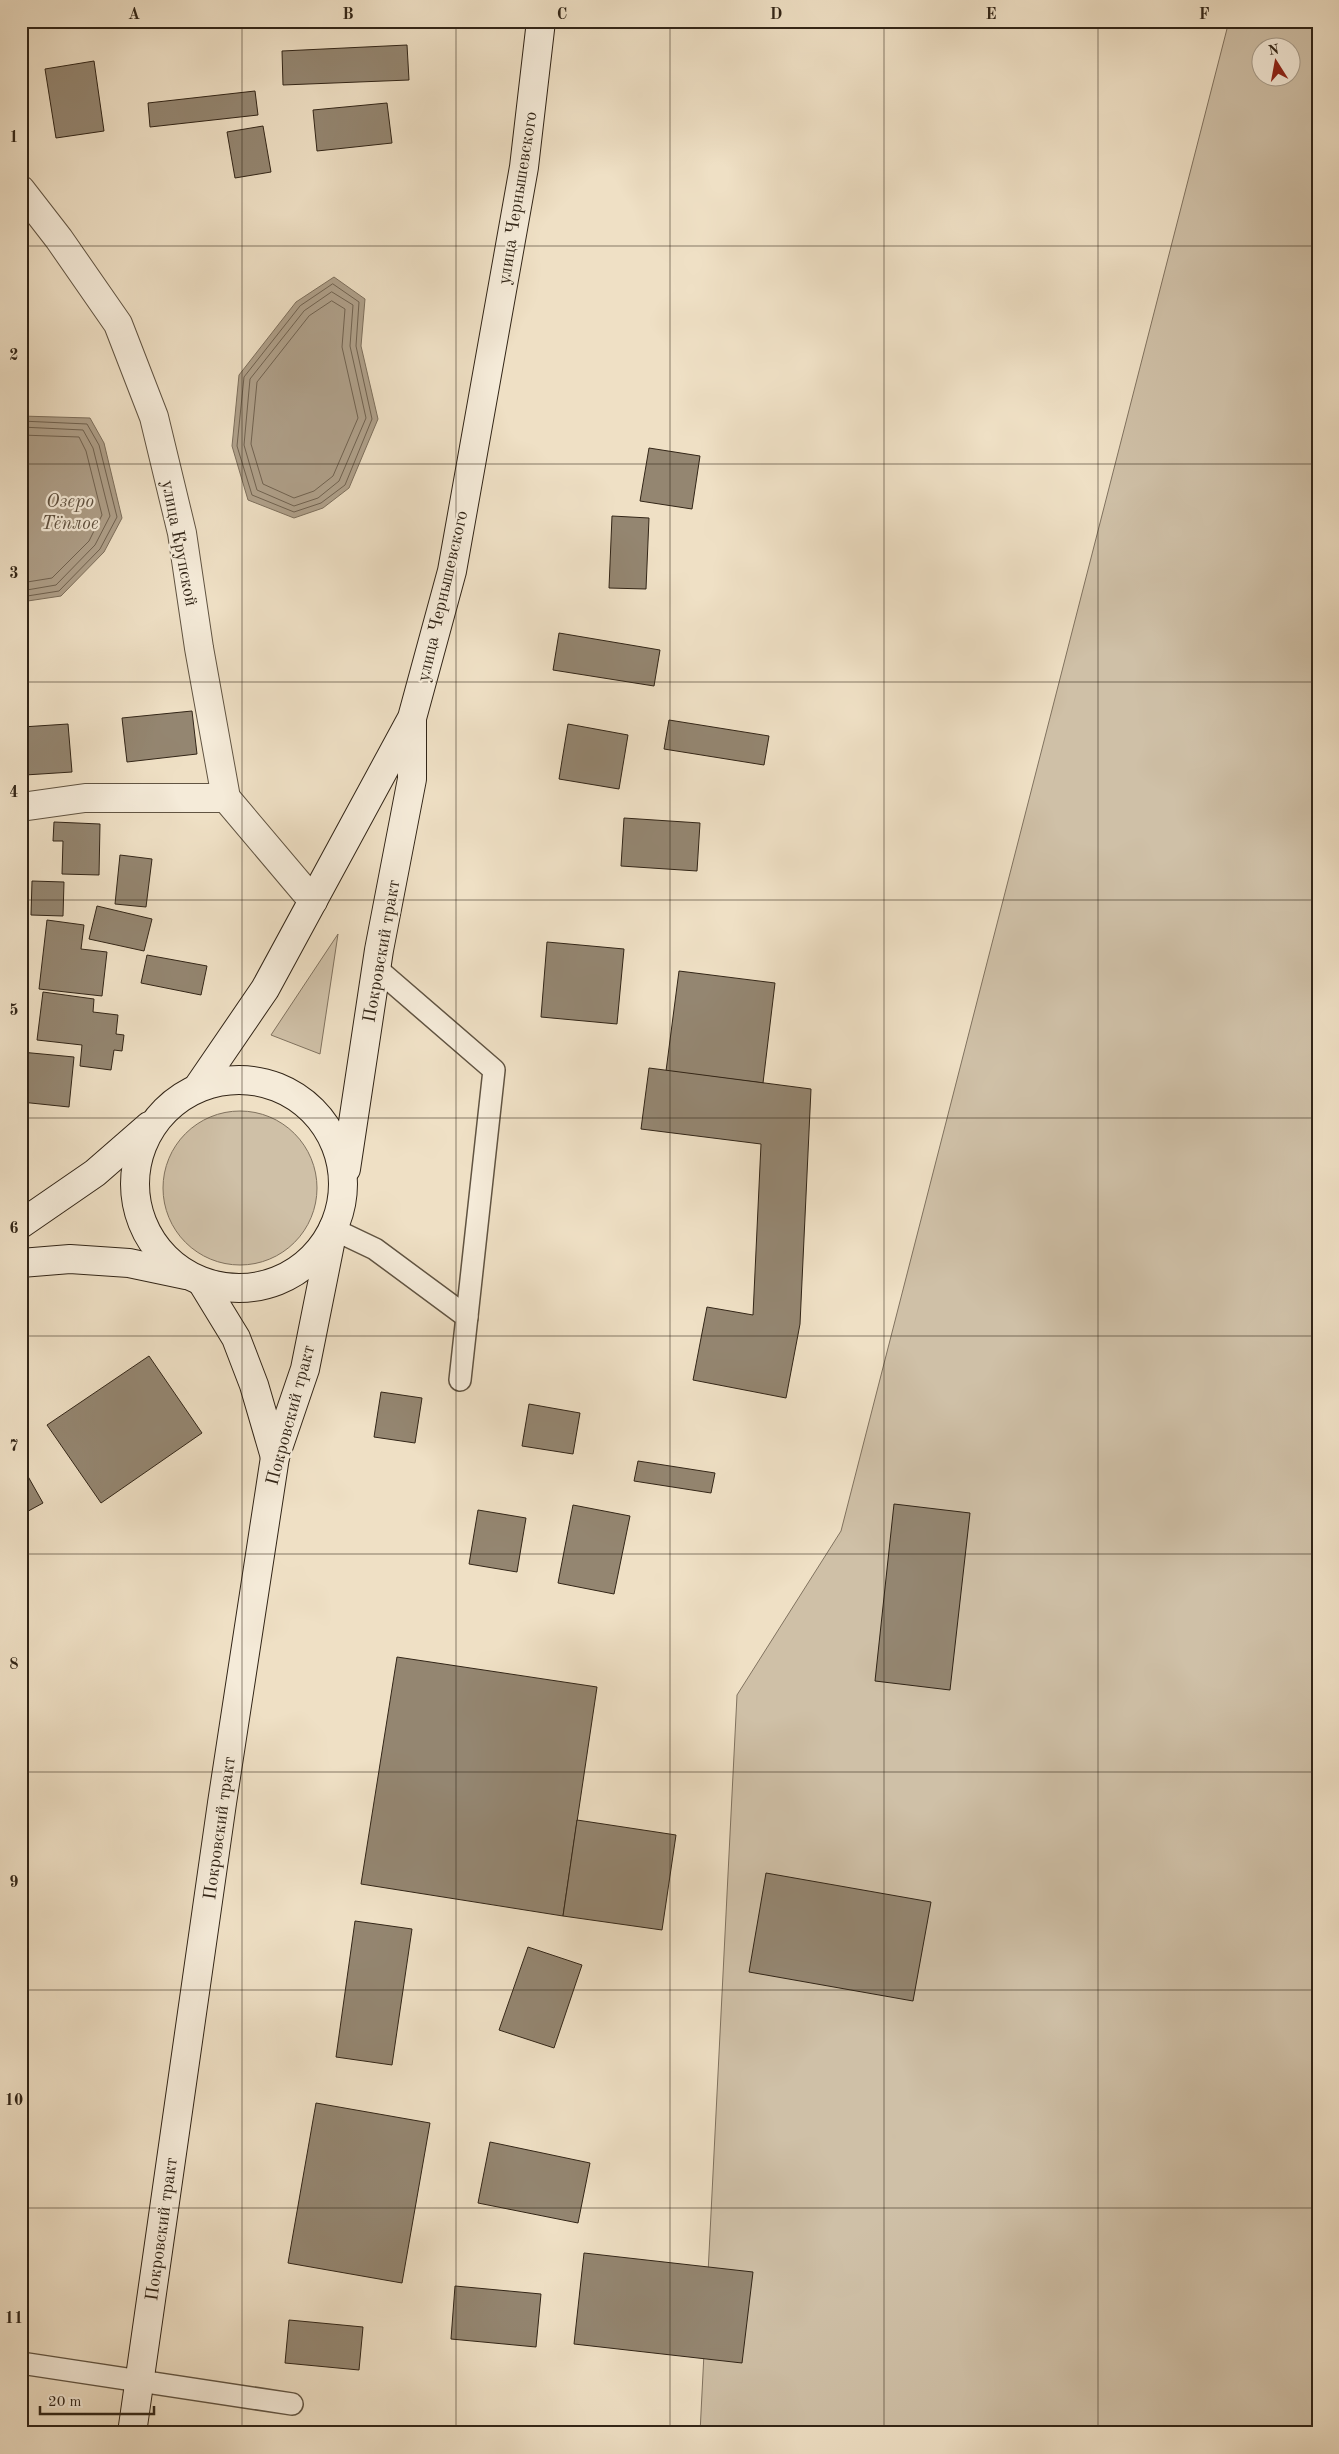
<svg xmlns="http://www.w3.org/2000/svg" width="1339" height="2454" viewBox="0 0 1339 2454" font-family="'Old Standard TT',serif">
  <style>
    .green { fill: #cfc0a7; stroke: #80725f; fill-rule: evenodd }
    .water { fill: #afa08a; stroke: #7d6f5c }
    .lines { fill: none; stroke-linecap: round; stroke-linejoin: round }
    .shore { stroke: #706250; stroke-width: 1 }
    .building { fill: #948671; stroke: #322517 }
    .lane-casing { stroke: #615442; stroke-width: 24 }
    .street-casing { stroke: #615442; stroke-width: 30 }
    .secondary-casing { stroke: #322517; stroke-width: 30 }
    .lane { stroke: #f5ebd9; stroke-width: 21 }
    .street { stroke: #f5ebd9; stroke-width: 28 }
    .secondary { stroke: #f5ebd9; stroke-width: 28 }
    .grid { fill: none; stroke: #322517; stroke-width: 1; stroke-opacity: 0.55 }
    .labels { text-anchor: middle; stroke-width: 4.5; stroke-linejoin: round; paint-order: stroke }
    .street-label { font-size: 18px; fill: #322517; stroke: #f5ebd9 }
    .water-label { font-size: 19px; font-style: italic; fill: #5e503f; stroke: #f5ebd9 }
    .neatline { fill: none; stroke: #322517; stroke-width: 2 }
    .grid-label { font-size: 16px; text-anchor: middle; font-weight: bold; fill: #322517 }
  </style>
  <rect width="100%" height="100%" fill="#efe0c5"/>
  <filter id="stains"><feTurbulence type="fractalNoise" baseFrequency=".004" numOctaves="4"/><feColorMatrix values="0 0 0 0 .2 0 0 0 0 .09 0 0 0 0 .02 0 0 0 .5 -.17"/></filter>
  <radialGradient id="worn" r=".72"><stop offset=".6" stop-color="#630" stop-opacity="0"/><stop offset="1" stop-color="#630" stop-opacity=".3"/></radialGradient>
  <!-- green -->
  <g class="green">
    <path d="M1229 21H1318V2433H700L737 1695 841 1531ZM1262 48H1292V78H1262Z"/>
    <path d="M338 934 320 1054 271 1035Z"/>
    <circle cx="240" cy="1188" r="77"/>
  </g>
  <!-- water -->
  <g class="water">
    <path d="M334 277 365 299 361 346 378 419 349 488 323 508 294 518 248 500 232 446 239 375 296 302Z"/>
    <path d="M21 416 90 418 104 443 122 518 104 552 61 596 21 602Z"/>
  </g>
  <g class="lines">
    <!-- shore -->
    <g class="shore">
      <path d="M333 284 359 302 356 346 372 419 345 485 321 503 294 512 252 495 237 446 244 377 300 306Z"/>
      <path d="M332 292 353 305 350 346 366 418 339 481 318 498 294 506 257 490 244 445 250 379 304 311Z"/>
      <path d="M332 301 345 309 342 347 358 418 333 476 314 491 294 498 263 484 251 444 257 382 309 316Z"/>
      <path d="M21 421 87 424 99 445 117 517 100 549 59 591 21 597"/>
      <path d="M21 427 83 430 93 448 110 516 95 545 56 585 21 591"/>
      <path d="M21 435 79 437 86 451 102 515 89 541 52 578 21 583"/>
    </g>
  </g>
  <!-- building -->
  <g class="building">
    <path d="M407 45 409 80 283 85 282 51Z"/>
    <path d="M94 61 104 131 56 138 45 69Z"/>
    <path d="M255 91 258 115 150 127 148 103Z"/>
    <path d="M387 103 392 143 317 151 313 110Z"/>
    <path d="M263 126 271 172 235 178 227 132Z"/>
    <path d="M649 448 700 456 692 509 640 501Z"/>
    <path d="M612 516 649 518 646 589 609 588Z"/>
    <path d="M559 633 660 650 654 686 553 670Z"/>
    <path d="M192 711 197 754 127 762 122 718Z"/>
    <path d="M669 720 769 736 764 765 664 749Z"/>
    <path d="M68 724 72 772 25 775 22 727Z"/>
    <path d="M568 724 628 735 619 789 559 779Z"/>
    <path d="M624 818 700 823 697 871 621 866Z"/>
    <path d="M54 822 100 824 99 875 62 874 63 841H53Z"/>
    <path d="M120 855 152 859 146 907 115 904Z"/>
    <path d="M32 881 64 882 63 916 31 915Z"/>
    <path d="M97 906 152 919 144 951 89 939Z"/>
    <path d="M47 920 84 925 81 949 107 952 102 996 39 989Z"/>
    <path d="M547 942 624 949 617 1024 541 1017Z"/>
    <path d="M147 955 207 966 201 995 141 983Z"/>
    <path d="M679 971 775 983 763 1083 666 1071Z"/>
    <path d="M43 992 94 999 93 1012 118 1015 116 1034 124 1035 122 1051 114 1050 111 1070 80 1066 82 1045 37 1040Z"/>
    <path d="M21 1052 74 1057 69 1107 21 1102Z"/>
    <path d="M649 1068 811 1089 800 1324 786 1398 693 1380 707 1307 753 1315 761 1144 641 1129Z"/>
    <path d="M149 1356 202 1433 101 1503 47 1425Z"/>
    <path d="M381 1392 422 1398 415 1443 374 1437Z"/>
    <path d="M529 1404 580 1413 573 1454 522 1446Z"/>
    <path d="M638 1461 715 1473 711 1493 634 1481Z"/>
    <path d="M21 1464 43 1503 21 1515Z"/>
    <path d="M894 1504 970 1513 950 1690 875 1681Z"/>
    <path d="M573 1505 630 1516 614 1594 558 1583Z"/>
    <path d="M478 1510 526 1518 517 1572 469 1564Z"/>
    <path d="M397 1657 597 1687 563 1916 361 1884Z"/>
    <path d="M577 1820 676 1835 662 1930 563 1916Z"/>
    <path d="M766 1873 931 1902 913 2001 749 1972Z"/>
    <path d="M355 1921 412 1929 392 2065 336 2057Z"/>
    <path d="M528 1947 582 1965 554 2048 499 2030Z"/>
    <path d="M316 2103 430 2123 402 2283 288 2263Z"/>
    <path d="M490 2142 590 2163 578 2223 478 2203Z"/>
    <path d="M584 2253 753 2272 742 2363 574 2344Z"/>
    <path d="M455 2286 541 2294 536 2347 451 2339Z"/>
    <path d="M289 2320 363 2327 359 2370 285 2363Z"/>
  </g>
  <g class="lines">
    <defs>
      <g id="lane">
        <path d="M376 968 494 1070 460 1380"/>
        <path d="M333 1229 375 1249 467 1317"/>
        <path d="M21 2363 292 2404"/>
      </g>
      <g id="street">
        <path d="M21 190 59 239 118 324 154 417 182 533 199 648 226 798 313 901"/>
        <path d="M21 807 85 798H226"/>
      </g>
      <g id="secondary">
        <circle cx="239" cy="1184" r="104"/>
        <path d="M198 1087 265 989 412 718 452 571 524 167 541 21"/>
        <path d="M346 1169 379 950 412 779V720"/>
        <path d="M21 1224 95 1173 149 1126"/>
        <path d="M21 1263 70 1259 129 1263 186 1275"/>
        <path d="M203 1284 236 1338 254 1385 275 1457"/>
        <path d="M132 2433 222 1803 275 1457 305 1369 333 1229"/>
      </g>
    </defs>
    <!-- lane casing -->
    <use href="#lane" class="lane-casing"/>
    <!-- street casing -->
    <use href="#street" class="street-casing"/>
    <!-- secondary casing -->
    <use href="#secondary" class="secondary-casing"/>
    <!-- lane -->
    <use href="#lane" class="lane"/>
    <!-- street -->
    <use href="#street" class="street"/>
    <!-- secondary -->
    <use href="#secondary" class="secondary"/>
  </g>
  <!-- grid -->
  <path class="grid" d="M242 21V2433M456 21V2433M670 21V2433M884 21V2433M1098 21V2433M21 246H1318M21 464H1318M21 682H1318M21 900H1318M21 1118H1318M21 1336H1318M21 1554H1318M21 1772H1318M21 1990H1318M21 2208H1318"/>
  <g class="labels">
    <!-- street labels -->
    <g class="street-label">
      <text transform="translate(517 198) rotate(-81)" y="6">улица Чернышевского</text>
      <text transform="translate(180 543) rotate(79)" y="6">улица Крупской</text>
      <text transform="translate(442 596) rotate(-77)" y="6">улица Чернышевского</text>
      <text transform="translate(381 951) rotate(-80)" y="6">Покровский тракт</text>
      <text transform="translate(290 1415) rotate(-75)" y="6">Покровский тракт</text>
      <text transform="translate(219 1828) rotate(-82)" y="6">Покровский тракт</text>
      <text transform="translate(161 2229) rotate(-82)" y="6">Покровский тракт</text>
    </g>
    <!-- water labels -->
    <g class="water-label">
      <text x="70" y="507">Озеро<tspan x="70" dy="22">Тёплое</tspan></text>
    </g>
  </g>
  <!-- margin -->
  <rect width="1339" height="2454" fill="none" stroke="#efe0c5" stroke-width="55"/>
  <!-- north arrow -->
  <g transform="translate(1276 62) rotate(349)"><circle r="24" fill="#f5ebd9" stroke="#a79c8b"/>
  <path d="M0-4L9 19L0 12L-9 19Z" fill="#8f2418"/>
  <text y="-8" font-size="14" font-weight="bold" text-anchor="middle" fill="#322517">N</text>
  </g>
  <!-- scale -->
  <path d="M40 2406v8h114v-8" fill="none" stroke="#322517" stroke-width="2.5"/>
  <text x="48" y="2406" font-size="15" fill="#322517" stroke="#f5ebd9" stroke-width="4" paint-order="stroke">20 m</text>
  <rect x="28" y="28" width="1284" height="2398" class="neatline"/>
  <g class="grid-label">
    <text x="134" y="19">A</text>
    <text x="348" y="19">B</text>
    <text x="562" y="19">C</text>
    <text x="776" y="19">D</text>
    <text x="991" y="19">E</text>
    <text x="1204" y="19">F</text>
    <text x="14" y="142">1</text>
    <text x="14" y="360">2</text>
    <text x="14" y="578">3</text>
    <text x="14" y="797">4</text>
    <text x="14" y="1015">5</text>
    <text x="14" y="1233">6</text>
    <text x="14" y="1451">7</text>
    <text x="14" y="1669">8</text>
    <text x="14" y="1887">9</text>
    <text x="14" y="2105">10</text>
    <text x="14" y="2323">11</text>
  </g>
  <rect width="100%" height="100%" filter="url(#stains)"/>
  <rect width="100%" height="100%" fill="url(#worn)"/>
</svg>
